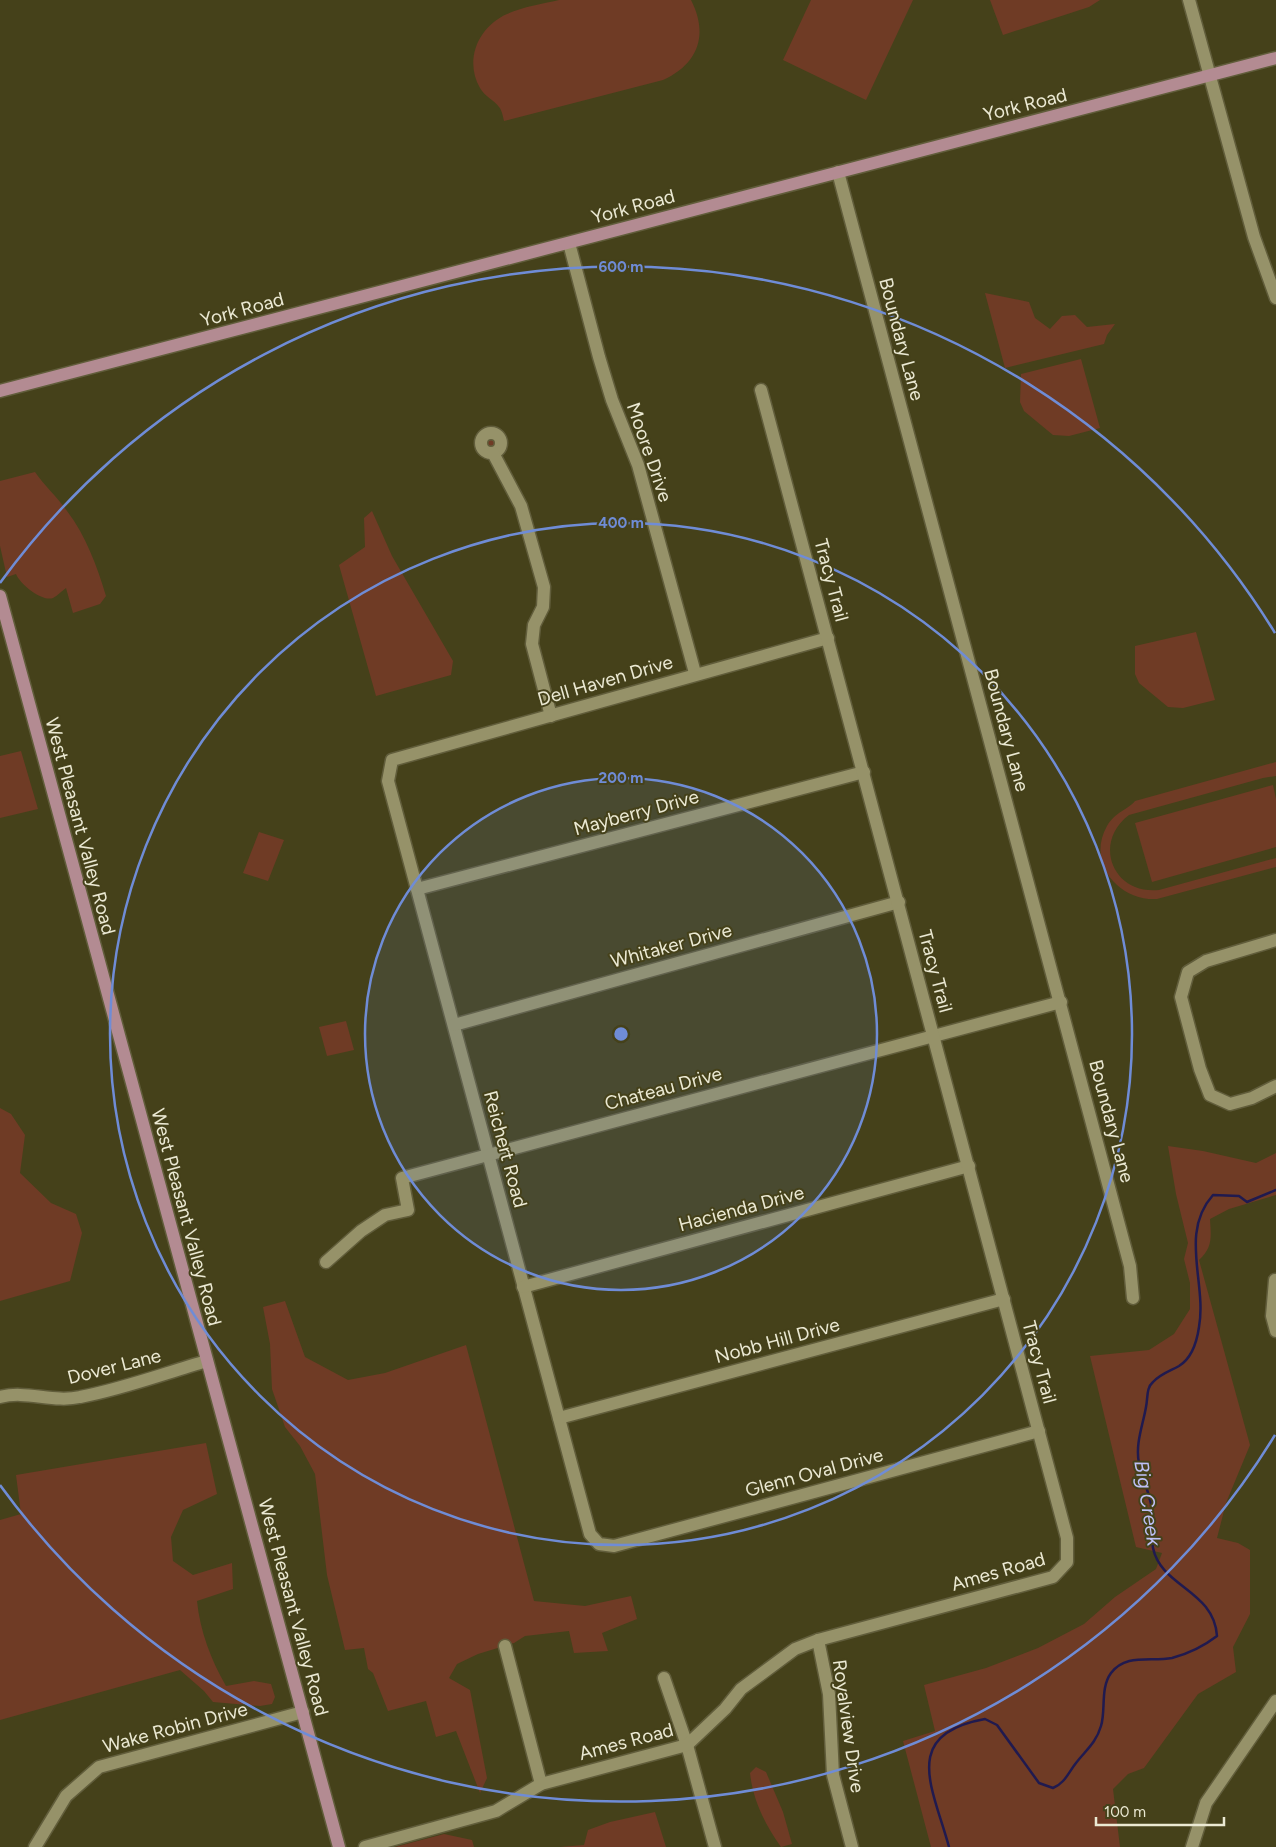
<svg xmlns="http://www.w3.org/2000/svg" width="1276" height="1847" viewBox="0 0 1276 1847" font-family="Figtree,sans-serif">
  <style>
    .green { fill: #6f3b25 }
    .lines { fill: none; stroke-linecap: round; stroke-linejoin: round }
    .stream { stroke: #201a4f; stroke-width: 2.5 }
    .minor-casing { stroke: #615d3b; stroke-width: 15 }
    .major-casing { stroke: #615d3b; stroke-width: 15 }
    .minor { stroke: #969269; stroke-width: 12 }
    .major { stroke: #b38b92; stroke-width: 12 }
    .ring { fill: none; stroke: #6f8cd6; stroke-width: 2.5 }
    .labels { text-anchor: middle; stroke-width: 4; stroke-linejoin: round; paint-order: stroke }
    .street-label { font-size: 19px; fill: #ebe9d3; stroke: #45411a }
    .water-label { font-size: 20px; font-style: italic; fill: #bec0f5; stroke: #45411a }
    .centre { fill: #6f8cd6; stroke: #45411a; stroke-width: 2.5 }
    .ring-label { font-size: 15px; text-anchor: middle; font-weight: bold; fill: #6f8cd6; stroke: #45411a; stroke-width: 4; stroke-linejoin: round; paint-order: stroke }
  </style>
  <rect width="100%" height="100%" fill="#45411a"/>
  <!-- green -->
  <g class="green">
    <path d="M559 0H691C709 35 698 64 663 80L504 121C503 117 502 110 499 107 494 100 485 97 480 88 464 60 478 27 507 14 522 7 542 4 559 0Z"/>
    <path d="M811 0H913L866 100 783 60Z"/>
    <path d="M990 0H1100L1089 7 1003 35Z"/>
    <path d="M985 293 1029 302 1035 318 1050 329 1062 316 1075 315 1087 327 1115 324 1107 335 1104 344 1005 368Z"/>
    <path d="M1081 359 1100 428 1069 436 1053 435 1024 411 1020 402 1021 374Z"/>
    <circle cx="490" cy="443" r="6"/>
    <path d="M35 472C44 485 57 497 67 511 86 536 97 566 106 596L100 604 73 613 66 588C63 590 57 596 53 598 42 602 20 584 16 574L7 577 0 546V481Z"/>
    <path d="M372 511 392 556 453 661 451 675 376 696 339 565 365 547 364 518Z"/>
    <path d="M1196 632 1215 700 1183 708 1168 707 1139 683 1135 674V646Z"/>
    <path d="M21 751 38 809 0 818V756Z"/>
    <path d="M1276 762V776L1263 778 1129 815C1092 843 1113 895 1159 890L1276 858V867L1157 899C1119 901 1086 863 1107 826 1115 812 1129 809 1135 801Z"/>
    <path d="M1273 785 1276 799V847L1152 882 1135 823Z"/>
    <path d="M259 832 284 840 268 881 243 873Z"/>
    <path d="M346 1021 354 1050 327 1056 319 1027Z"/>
    <path d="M0 1108 11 1114 25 1135 20 1173 51 1203 76 1214 82 1233 70 1281 0 1301Z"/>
    <path d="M1168 1146 1203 1151 1256 1163 1276 1153V1195L1229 1209 1210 1219C1211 1237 1213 1247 1199 1260L1250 1445 1226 1503 1217 1538 1238 1543 1250 1550V1614L1233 1647 1236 1672 1198 1694 1144 1768 1128 1774 1113 1789 1120 1847H931L903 1741 935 1731 924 1685 986 1668 1038 1648 1084 1624 1115 1597 1156 1569 1162 1553 1136 1547 1090 1356 1149 1350 1174 1334 1190 1309V1283L1184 1259 1188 1243 1176 1194Z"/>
    <path d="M285 1301 305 1357 348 1380 385 1373 466 1345 534 1601 585 1606 631 1596 637 1619 602 1633 608 1651 574 1653 569 1631 525 1636 514 1643 478 1654 457 1664 449 1678 470 1690 487 1778 480 1793 456 1731 436 1737 426 1701 388 1711 373 1673 368 1669 364 1648 345 1650 327 1575 315 1474 300 1446 285 1427 272 1389 270 1344 263 1307Z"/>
    <path d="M206 1443 217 1494 183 1510 171 1537 173 1561 193 1575 232 1563 233 1589 197 1601C200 1631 211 1660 226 1686L254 1681 271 1684 275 1697 272 1704 260 1706 213 1702 204 1691 180 1670 0 1720V1520L21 1514 16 1475Z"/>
    <path d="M756 1767 766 1772 783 1812 792 1844 781 1847C765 1824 753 1801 750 1773Z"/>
    <path d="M655 1812 666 1847H560L584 1845 588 1830 610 1822Z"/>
    <path d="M444 1834 472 1840 474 1847H395Z"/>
  </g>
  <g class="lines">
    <!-- stream -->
    <path class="stream" d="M949 1847C933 1788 900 1734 985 1719L997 1725 1039 1783 1053 1788C1065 1783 1068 1773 1076 1763 1086 1750 1096 1743 1101 1726 1106 1710 1100 1688 1111 1673 1126 1653 1150 1662 1172 1658 1187 1654 1204 1646 1217 1636 1214 1590 1161 1587 1153 1548 1151 1538 1153 1528 1153 1517 1152 1497 1143 1482 1139 1463 1135 1444 1143 1425 1146 1407 1148 1398 1146 1388 1153 1382 1160 1374 1170 1371 1179 1366 1192 1358 1197 1341 1199 1327 1207 1283 1179 1233 1213 1195L1239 1196 1247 1202 1276 1190"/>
    <defs>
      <g id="minor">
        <path d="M1189 0 1254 237 1276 298"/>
        <path d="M838 172 1130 1266 1133 1298"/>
        <path d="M569 243 599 357 612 400 638 465 695 673"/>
        <circle cx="491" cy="443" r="10"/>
        <path d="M493 453 521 506 544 587 543 607 534 625 532 644 551 716"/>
        <path d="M828 638 392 760 388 781 590 1534 599 1544 614 1546 1039 1431"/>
        <path d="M417 889 864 772"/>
        <path d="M1276 940 1206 961 1188 972 1181 997 1200 1069 1210 1095 1230 1104 1252 1098 1276 1086"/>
        <path d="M454 1025 899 902"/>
        <path d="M326 1262 361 1231 385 1215 408 1210 402 1178 1061 1002"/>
        <path d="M1275 1280 1272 1316 1276 1331"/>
        <path d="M523 1287 969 1166"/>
        <path d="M0 1397C26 1390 53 1403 80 1397 123 1389 165 1373 207 1361"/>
        <path d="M559 1418 1004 1299"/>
        <path d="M818 1640 829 1694 833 1775 852 1847"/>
        <path d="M505 1646 541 1784"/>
        <path d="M664 1678 687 1745 715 1847"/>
        <path d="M35 1847 66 1796 99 1767 303 1712"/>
        <path d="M365 1847 496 1811 541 1784 687 1745 725 1709 741 1689 795 1649 818 1640 1053 1577 1067 1562V1538L761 390"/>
        <path d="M1192 1847 1206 1803 1276 1701"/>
      </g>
      <g id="major">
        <path d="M0 391 1276 58"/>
        <path d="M0 596 339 1847"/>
      </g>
    </defs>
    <!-- minor casing -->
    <use href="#minor" class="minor-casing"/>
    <!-- major casing -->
    <use href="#major" class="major-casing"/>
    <!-- minor -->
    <use href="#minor" class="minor"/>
    <!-- major -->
    <use href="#major" class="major"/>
  </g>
  <!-- distance rings -->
  <circle cx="621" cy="1034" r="256" fill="#6f8cd6" fill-opacity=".12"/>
  <g class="ring">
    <circle cx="621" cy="1034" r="256"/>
    <circle cx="621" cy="1034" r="511"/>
    <path d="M1275 1435A767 767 0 0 1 0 1485M0 583A767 767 0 0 1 1275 633"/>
  </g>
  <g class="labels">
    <!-- street labels -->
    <g class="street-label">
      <text transform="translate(1025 104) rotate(-14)" y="7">York Road</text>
      <text transform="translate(633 206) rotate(-15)" y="7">York Road</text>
      <text transform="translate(242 309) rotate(-15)" y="7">York Road</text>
      <text transform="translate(902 339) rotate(75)" y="7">Boundary Lane</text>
      <text transform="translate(650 452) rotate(71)" y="7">Moore Drive</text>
      <text transform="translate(832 580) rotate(75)" y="7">Tracy Trail</text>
      <text transform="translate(605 680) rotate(-16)" y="7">Dell Haven Drive</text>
      <text transform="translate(1007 730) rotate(75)" y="7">Boundary Lane</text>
      <text transform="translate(636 812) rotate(-15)" y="7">Mayberry Drive</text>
      <text transform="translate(81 826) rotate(75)" y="7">West Pleasant Valley Road</text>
      <text transform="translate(671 945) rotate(-15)" y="7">Whitaker Drive</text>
      <text transform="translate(936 971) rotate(75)" y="7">Tracy Trail</text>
      <text transform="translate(663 1088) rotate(-15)" y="7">Chateau Drive</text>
      <text transform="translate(1112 1121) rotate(75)" y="7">Boundary Lane</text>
      <text transform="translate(506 1149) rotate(75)" y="7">Reichert Road</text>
      <text transform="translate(741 1208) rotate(-15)" y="7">Hacienda Drive</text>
      <text transform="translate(187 1217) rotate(75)" y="7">West Pleasant Valley Road</text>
      <text transform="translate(777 1340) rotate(-15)" y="7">Nobb Hill Drive</text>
      <text transform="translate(1040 1362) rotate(75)" y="7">Tracy Trail</text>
      <text transform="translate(114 1366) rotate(-14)" y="7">Dover Lane</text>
      <text transform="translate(814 1472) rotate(-15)" y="7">Glenn Oval Drive</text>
      <text transform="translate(998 1571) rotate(-16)" y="7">Ames Road</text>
      <text transform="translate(294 1607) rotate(75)" y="7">West Pleasant Valley Road</text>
      <text transform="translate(849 1726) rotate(82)" y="7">Royalview Drive</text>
      <text transform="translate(175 1727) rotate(-15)" y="7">Wake Robin Drive</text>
      <text transform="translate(626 1741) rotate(-15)" y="7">Ames Road</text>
    </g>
    <!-- water labels -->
    <g class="water-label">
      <text transform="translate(1148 1503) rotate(81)" y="7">Big Creek</text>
    </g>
  </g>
  <circle cx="621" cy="1034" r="8" class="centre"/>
  <g class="ring-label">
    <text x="621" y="272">600 m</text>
    <text x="621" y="528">400 m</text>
    <text x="621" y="783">200 m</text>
  </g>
  <!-- scale -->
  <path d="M1096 1817v8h128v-8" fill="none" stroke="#ebe9d3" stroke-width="2.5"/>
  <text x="1104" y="1817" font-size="15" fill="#ebe9d3" stroke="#45411a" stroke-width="4" paint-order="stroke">100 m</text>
</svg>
